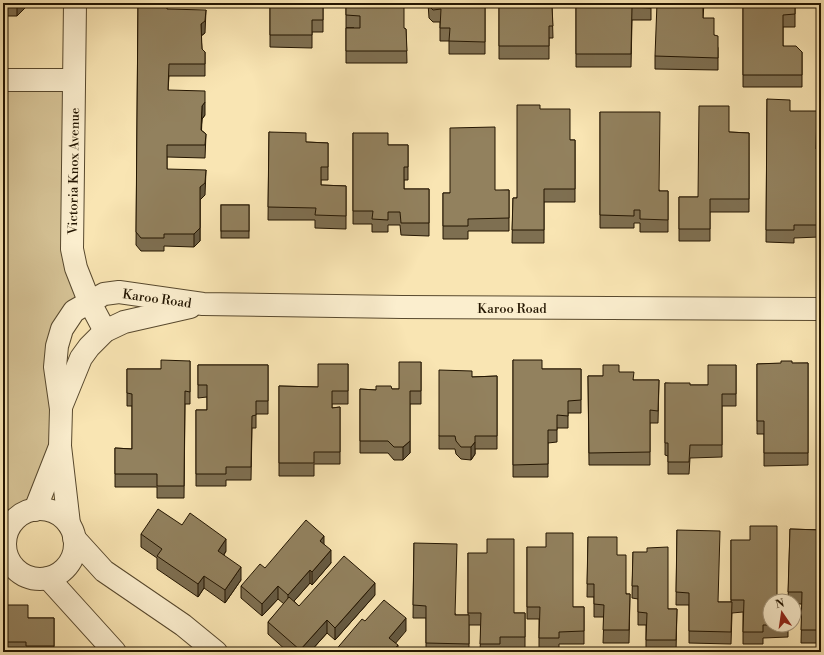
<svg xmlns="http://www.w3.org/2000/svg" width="824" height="655" viewBox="0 0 824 655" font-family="'Libre Bodoni',serif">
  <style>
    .green { fill: #d5c295; stroke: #7c6c4b }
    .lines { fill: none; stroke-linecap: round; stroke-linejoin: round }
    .minor-casing { stroke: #58492e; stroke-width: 24 }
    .minor { stroke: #fbeece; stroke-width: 22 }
    .wall { fill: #7e6f51; stroke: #231501 }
    .shaded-wall { fill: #665a42; stroke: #231501 }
    .building { fill: #92815e; stroke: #231501 }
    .labels { text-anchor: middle; stroke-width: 3; stroke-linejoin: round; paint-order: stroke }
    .street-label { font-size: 13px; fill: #231501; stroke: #fbeece }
  </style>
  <rect width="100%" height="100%" fill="#f9e5b3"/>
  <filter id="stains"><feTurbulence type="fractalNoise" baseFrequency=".005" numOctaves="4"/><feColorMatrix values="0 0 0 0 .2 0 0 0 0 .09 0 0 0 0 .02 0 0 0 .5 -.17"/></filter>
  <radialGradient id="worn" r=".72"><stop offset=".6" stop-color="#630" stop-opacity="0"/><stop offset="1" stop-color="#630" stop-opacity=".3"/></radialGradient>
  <!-- green -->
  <path class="green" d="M3 80H74L72 249 89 301 63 329 60 446 25 513C15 519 10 525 6 537L3 538Z"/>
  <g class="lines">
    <defs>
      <g id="minor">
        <path d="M75 3 72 249 76 268 89 301 105 331"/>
        <path d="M3 80H74"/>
        <path d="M61 407 81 358 89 347 105 331 124 322 190 307"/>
        <circle cx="40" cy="544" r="35"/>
        <path d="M35 510 59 449"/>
        <path d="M69 524 60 446 61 409 55 367 57 346 62 329 74 311 104 294 119 292 203 304 402 307 821 309"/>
        <path d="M74 538 104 571 183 625 216 652"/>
        <path d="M48 578 115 652"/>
      </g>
    </defs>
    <!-- minor casing -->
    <use href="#minor" class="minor-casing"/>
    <!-- minor -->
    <use href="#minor" class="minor"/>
  </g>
  <!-- wall -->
  <g class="wall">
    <path d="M3 3H27V6L17 16H3Z"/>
    <path d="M138 3 167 9 205 33 201 36 202 49 205 52V76H169L168 90 205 115 202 119 201 130 206 134 205 158 167 157V169L205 195 200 200V241L194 247 164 246V251H141L136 245Z"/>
    <path d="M270 3H323V32H312V48L270 47Z"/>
    <path d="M346 3 406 29 407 63H346V28H354H346Z"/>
    <path d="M428 3H485V54H449V41H440V22H433L429 18Z"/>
    <path d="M499 3 542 7H552L553 38H549V59H499Z"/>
    <path d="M576 3H651V20H632L631 67H576Z"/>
    <path d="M704 3 703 18 714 35 718 48V70L655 69V56Z"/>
    <path d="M743 3H795V27H783V46L802 52V87H743Z"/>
    <path d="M767 99 790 111 817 149 821 150V182H818V189H821V234H819V237L794 238V243L766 242Z"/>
    <path d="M540 109 570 140H575V202H544V243H512L513 198H517Z"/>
    <path d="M600 112 660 191H668V232H640V223H634V228H600Z"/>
    <path d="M269 132 306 142 328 143V180H321V185L346 186V229L315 228V220H268Z"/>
    <path d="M729 132 749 133V212H710V241H679V197H698Z"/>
    <path d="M353 133 388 145H408V180H404V189H429V236L401 235 400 225H388V232H372V224H353Z"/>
    <path d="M509 190V231H468V239H443V193H450Z"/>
    <rect x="221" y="205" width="28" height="33"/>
    <path d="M513 360 542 369H581V413H568V428H557V442L548 443V477H513Z"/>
    <path d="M190 361V404H185L184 498H157V487H115V448L132 449V406H127V369H161Z"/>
    <path d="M421 362V404H410V453L403 460H394L388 453H360V389L376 390 392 389H399Z"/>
    <path d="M808 363V465L764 466V434H757V364Z"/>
    <path d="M348 364V404H332V408L340 407V464H314V476H279V386L318 387Z"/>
    <path d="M198 365H268V414H256V428H252L251 480H226V486H196V410H207V397L198 398Z"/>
    <path d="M736 365V406H722V457L690 458 689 474H668V456L665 455V383L690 385H708Z"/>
    <path d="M619 372 634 380H659L658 423H650V465H589L588 376H603Z"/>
    <path d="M497 376V449H475V454L471 460 461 459 456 454 455 449H439V436L472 377Z"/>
    <path d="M182 525 226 551 224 555 241 580 225 603 204 588 198 597 157 569V558L141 547V534Z"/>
    <path d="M790 529 821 530V643H801L802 604H794V601H788Z"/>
    <path d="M677 530 718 602H731V540L777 600 788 625V637L763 638V644H743V612L732 613 731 644 689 643V605H676Z"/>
    <path d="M588 537 617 555 626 594H630L629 643H603L604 617H594V597H587Z"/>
    <path d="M414 543 456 615H468V553L514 613H525V650H500V652H480L481 625H469V652H426V618H413Z"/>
    <path d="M324 544 331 563 312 585 310 583 294 601 299 606 375 595 335 640 327 633 310 652H288L268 634V622L284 604 278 599 262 616 241 598V586L265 568Z"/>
    <path d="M527 547 573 607H584V644H559V651H539V619H527Z"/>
    <path d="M633 552 668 609H677L676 652H646V625H638V599L632 598Z"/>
    <path d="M3 605 28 618H54V652H3Z"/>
  </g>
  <!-- shaded-wall -->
  <g class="shaded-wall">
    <path d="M17 3H27V6L17 16Z"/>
    <path d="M206 10 205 33 201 36V24Z"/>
    <path d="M205 102V115L202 119 201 142 202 106Z"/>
    <path d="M206 170 205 195 200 200V241L194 247V234L200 187Z"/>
    <path d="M410 441V453L403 460V447Z"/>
    <path d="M475 442V454L471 460V447Z"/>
    <path d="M324 536V549L320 541Z"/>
    <path d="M226 539V551L218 563V551Z"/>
    <path d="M331 550V563L312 585V572Z"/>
    <path d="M241 567V580L225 603V590Z"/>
    <path d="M310 570V583L288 608V595Z"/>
    <path d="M204 576V588L198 597V584Z"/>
    <path d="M375 583V595L335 640V628Z"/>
    <path d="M278 586V599L262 616V604Z"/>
    <path d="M406 618V631L389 651V638Z"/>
    <path d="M327 620V633L310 652H300V650Z"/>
    <path d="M398 645V652H392Z"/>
  </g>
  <!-- building -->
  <g class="building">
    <path d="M138 3H167V9L206 10 205 21 201 24 202 49 205 52V64H169L168 90 205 91V102L202 106 201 130 206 134 205 145H167V169L206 170 205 183 200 187V228L194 234H164V238H141L136 232Z"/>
    <path d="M270 3H323V20H312V35H270Z"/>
    <path d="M346 3H404V28L406 29 407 51H346V28H360V16L346 15Z"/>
    <path d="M429 3H485V42L449 41 450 28H440L441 9 433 10 429 6Z"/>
    <path d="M499 3H542V7H552L553 26H549V46H499Z"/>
    <path d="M576 3H651V8L632 7 631 54H576Z"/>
    <path d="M657 3H703V18H714V35L718 36V58L655 56Z"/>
    <path d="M743 3H795V14L783 15V46H796L802 52V75H743Z"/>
    <path d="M767 99 790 100V111H817L816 149 821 150V169H818V189H821V221H819V225H794V230H766Z"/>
    <path d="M517 105H540V109H570V140H575V189H544V230H512L513 198H517Z"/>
    <path d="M699 106H729V132L749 133V199H710V229H679V197H698Z"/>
    <path d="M600 112H660L659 191H668V220L640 219V210H634V216L600 215Z"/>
    <path d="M495 127V190H509V218L468 219V226H443V193H450V128Z"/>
    <path d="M269 132 306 133V142L328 143V167H321V185L346 186V216L315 215 316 208 268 207Z"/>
    <path d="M353 133H388V145H408V167H404V189H429V223H401L400 212H388V220L372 219 373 211H353Z"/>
    <rect x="221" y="205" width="28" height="26"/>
    <path d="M161 360 190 361V392L185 391 184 486H157V474H115V448L132 449V394L127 393V369H161Z"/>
    <path d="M513 360H542V369H581V400L568 401V416L557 415V430H548V464L513 465Z"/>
    <path d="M781 361H792V363H808V453H764V421H757V364L781 363Z"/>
    <path d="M399 362H421V391H410V441L403 447H394L388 441H360V389L376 390V386H391L392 389H399Z"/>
    <path d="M318 364H348V391H332V408L340 407V452H314V463H279V386L318 387Z"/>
    <path d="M198 365H268V401H256V415L252 416 251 467H226V474H196V410H207V385H198Z"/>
    <path d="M603 365H619V372H634L633 380H659L658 411 650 410V452L589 453 588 376H603Z"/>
    <path d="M708 365H736V394H722V445H690L689 462H668V443H665V383H690V385H708Z"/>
    <path d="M439 370 472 371V377L497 376V436H475V442L471 447H461L456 441 455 436H439Z"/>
    <path d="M158 509 182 525 190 513 226 539 218 551 241 567 225 590 204 576 198 584 157 556 162 549 141 534Z"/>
    <path d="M306 520 324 536 320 541 331 550 312 572 310 570 288 595 278 586 262 604 241 586 260 564 265 568Z"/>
    <path d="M750 526H777V600H788V601H770V625H763V632H743L744 600H731V540H750Z"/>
    <path d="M790 529 821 530V630H801L802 592H788Z"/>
    <path d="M677 530 720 531 718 602H732L731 632 689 631V593L676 592Z"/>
    <path d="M546 533H573V607H584V631L559 632V638H539L540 607H527V547H546Z"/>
    <path d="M588 537H617V555H626V594H630L629 630H603L604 605 594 604V584H587Z"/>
    <path d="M487 539H514V613H525V637H500V644H480L481 613H468V553H487Z"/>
    <path d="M414 543 457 544 455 615H469V644L426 643V606L413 605Z"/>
    <path d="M668 547V609H677L676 640H646L647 613 638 612V586H632L633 552H647V548Z"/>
    <path d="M344 556 375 583 335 628 327 620 300 650 268 622 289 597 299 606Z"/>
    <path d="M384 600 406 618 389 638 398 645 392 652H334L362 619 365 621Z"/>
    <path d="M3 605H28V618H54V646H26V642H3Z"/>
    <rect x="3" y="649" width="12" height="3"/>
  </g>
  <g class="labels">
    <!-- street labels -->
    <g class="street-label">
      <text transform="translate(73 171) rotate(-89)" y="5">Victoria Knox Avenue</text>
      <text transform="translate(157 298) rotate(8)" y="5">Karoo Road</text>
      <text x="512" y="313">Karoo Road</text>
    </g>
  </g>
  <!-- margin -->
  <rect width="824" height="655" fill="none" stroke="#f9e5b3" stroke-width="16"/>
  <rect x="4" y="4" width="816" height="647" fill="none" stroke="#231501" stroke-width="2"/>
  <rect x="8" y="8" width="808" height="639" fill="none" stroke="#231501"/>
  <!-- north arrow -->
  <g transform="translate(782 613) rotate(347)"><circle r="19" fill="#fbeece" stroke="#a5977c"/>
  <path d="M0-3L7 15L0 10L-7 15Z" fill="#8f2418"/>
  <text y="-6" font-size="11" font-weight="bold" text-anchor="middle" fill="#231501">N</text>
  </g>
  <rect width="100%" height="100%" filter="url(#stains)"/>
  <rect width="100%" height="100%" fill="url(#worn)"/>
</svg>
